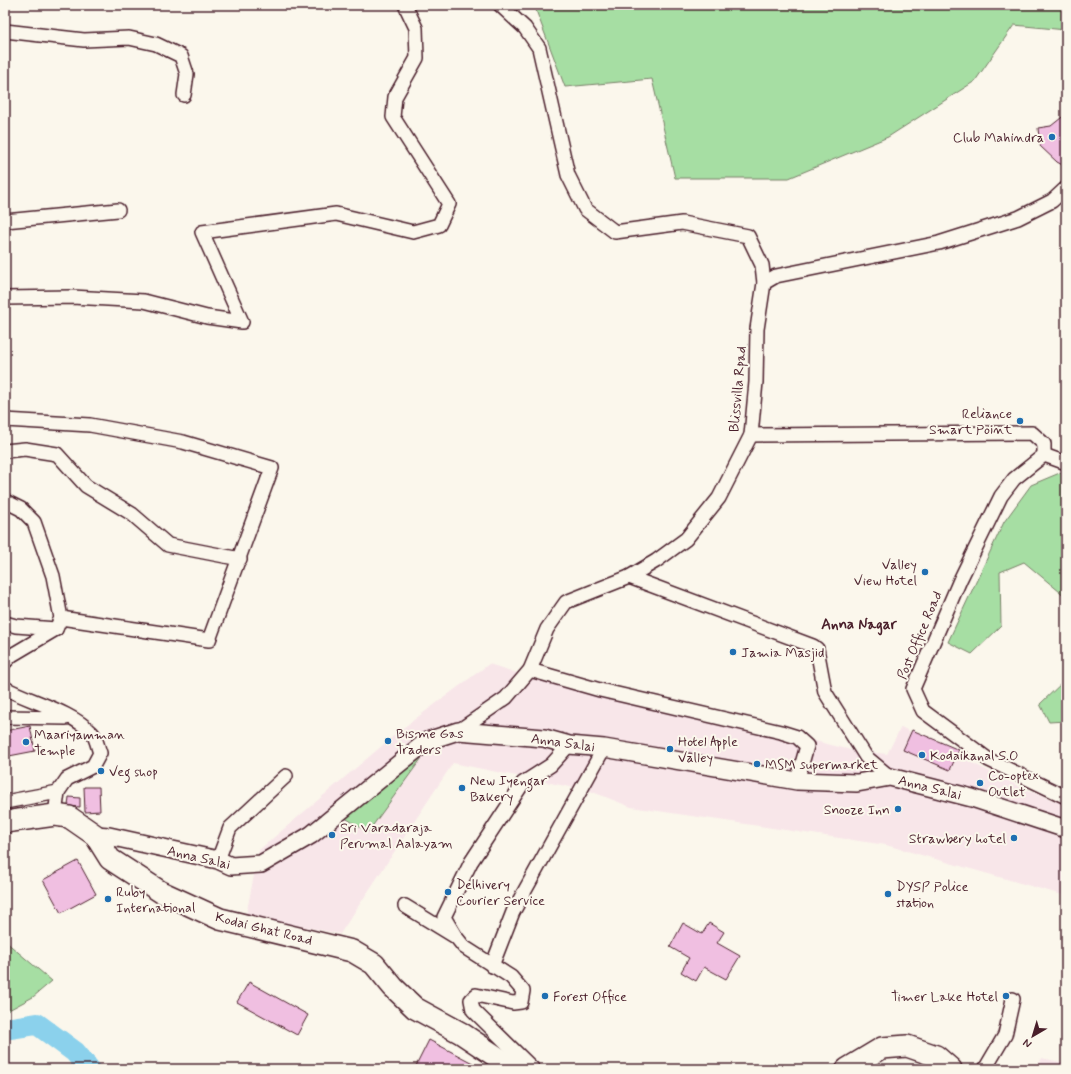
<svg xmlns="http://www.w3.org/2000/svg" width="1071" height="1074" viewBox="0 0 1071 1074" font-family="Mynerve,sans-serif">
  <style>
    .built { fill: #f8e6e9 }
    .green { fill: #a6dea3; stroke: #787e67 }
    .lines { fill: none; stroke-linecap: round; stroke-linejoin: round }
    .river { stroke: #8bd1ec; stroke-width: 22 }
    .building { fill: #f0bfe1; stroke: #4a1f2b }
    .minor-casing { stroke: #4a1f2b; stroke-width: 16 }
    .tertiary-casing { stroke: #4a1f2b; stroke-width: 20 }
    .primary-casing { stroke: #4a1f2b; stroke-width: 24 }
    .minor { stroke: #fbf7ec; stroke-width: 13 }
    .tertiary { stroke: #fbf7ec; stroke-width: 17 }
    .primary { stroke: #fbf7ec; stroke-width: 21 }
    .poi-dot { fill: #1f6fb2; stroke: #fbf7ec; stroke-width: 1.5 }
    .labels { text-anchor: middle; stroke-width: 4; stroke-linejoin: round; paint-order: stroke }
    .poi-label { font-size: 14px; fill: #4a1f2b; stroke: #fbf7ec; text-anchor: start }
    .street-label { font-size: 14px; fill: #4a1f2b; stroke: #fbf7ec }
    .neighbourhood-label { font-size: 15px; font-weight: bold; fill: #4a1f2b; stroke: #fbf7ec }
  </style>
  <rect width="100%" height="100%" fill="#fbf7ec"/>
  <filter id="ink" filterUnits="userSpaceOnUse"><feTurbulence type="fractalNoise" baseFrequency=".025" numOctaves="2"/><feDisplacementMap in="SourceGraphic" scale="8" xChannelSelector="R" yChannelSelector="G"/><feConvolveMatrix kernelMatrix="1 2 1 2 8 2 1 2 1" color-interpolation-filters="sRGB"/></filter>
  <g filter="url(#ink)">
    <!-- built -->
    <g class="built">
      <path d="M489 664 536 679 791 735 851 750 887 754 901 727 1022 788 1066 805V896L886 845 631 807 590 791 453 763 340 934 246 915 259 850 403 728Z"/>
      <path d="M1041 1058 1066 1063V1069H1037Z"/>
    </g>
    <!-- green -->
    <g class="green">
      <path d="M534 5H1066V30L1014 25 975 81 888 137 789 178H675L652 79 565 87Z"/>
      <path d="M1062 472 1066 474V597L1024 562 1000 572 1001 626 972 654 948 642 1004 522 1031 485Z"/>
      <path d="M1066 679V721L1049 722 1040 704Z"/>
      <path d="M424 755 368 832 342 816Z"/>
      <path d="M5 941 52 981 33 997 5 1012Z"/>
    </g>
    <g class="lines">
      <!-- river -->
      <path class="river" d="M5 1029 37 1024 75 1052 89 1069"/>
    </g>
    <!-- building -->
    <g class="building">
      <path d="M1066 114V167L1057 162 1040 146 1038 128 1051 126Z"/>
      <path d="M30 726 35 751 9 756 5 731Z"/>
      <path d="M912 730 959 750 950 770 903 750Z"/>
      <path d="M84 787H99L100 811 85 812Z"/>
      <path d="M69 797 80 798V807L68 806Z"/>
      <path d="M78 861 96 894 61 913 43 880Z"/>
      <path d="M683 923 702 934 709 923 724 932 717 943 740 956 726 979 704 967 696 981 681 972 689 958 670 947Z"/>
      <path d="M249 982 308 1015 297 1035 237 1002Z"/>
      <path d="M429 1040 484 1069 415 1068Z"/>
    </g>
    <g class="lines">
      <defs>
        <g id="minor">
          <path d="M500 5 525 28 539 48 568 175 585 209 615 232 682 223 748 236 762 265 764 283"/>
          <path d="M5 31 84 40 129 38 156 44 181 56 187 74 184 95"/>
          <path d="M5 221 118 210"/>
          <path d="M5 298 72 297 144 301 207 317 242 322 202 232 336 214 413 232 439 225 449 204 393 117 395 97 417 58 416 28 405 5"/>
          <path d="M5 420 90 425 183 442 272 468 209 640 61 618"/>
          <path d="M751 435 1032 433 1044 444V455"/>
          <path d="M5 451 25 449 57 454 86 486 132 514 168 545 240 559"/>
          <path d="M1044 455 1014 479 1001 496 960 580 913 689 923 711 989 760 1066 797"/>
          <path d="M1044 455 1066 463"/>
          <path d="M5 501 21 509 34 522 53 576 61 618 56 629 12 655 5 662"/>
          <path d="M629 577 813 646 817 649 825 692 866 757 890 777"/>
          <path d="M5 623 16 626 56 629"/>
          <path d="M530 670 600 690 781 732 797 737 807 746 797 781"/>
          <path d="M5 688C31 702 71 711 92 733 96 737 98 748 100 753L93 766 67 779 58 792 55 815"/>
          <path d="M5 717 66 718"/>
          <path d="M458 731 506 698 530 670 547 629 566 602 629 577 656 561 686 539 719 498 751 435 756 382 757 329 764 283 776 276 939 243 1018 218 1052 201 1066 188"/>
          <path d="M5 802 58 792"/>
          <path d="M218 860 230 828 286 776"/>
          <path d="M405 906 454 936"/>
          <path d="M492 966 513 912 604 748"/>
          <path d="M533 1069 473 1010 471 1000 476 995 513 1003 521 1002 523 991 511 977 464 947 456 937 444 917 471 862 523 783 551 765 569 745"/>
          <path d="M985 1069 1005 1035 1013 999"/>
        </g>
        <path id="tertiary" d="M95 835 109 836 218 860 231 866 261 864 311 835 427 741 458 731 544 738 569 745 604 748 797 781 857 783 890 777 972 798 1066 829"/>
        <g id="primary">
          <path d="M5 822 55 815 69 817 95 835 110 859 161 892 220 919 352 951 374 964 393 987 415 1008 461 1033 515 1069"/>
          <path d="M847 1069 882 1048 907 1046 936 1056 951 1069"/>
        </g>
      </defs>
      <!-- minor casing -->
      <use href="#minor" class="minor-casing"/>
      <!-- tertiary casing -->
      <use href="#tertiary" class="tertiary-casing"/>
      <!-- primary casing -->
      <use href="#primary" class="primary-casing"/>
      <!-- minor -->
      <use href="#minor" class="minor"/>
      <!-- tertiary -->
      <use href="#tertiary" class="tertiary"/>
      <!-- primary -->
      <use href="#primary" class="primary"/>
    </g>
  </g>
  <!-- markers -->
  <g class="poi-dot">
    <circle cx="1052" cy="137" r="4"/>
    <circle cx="1020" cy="421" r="4"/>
    <circle cx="925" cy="572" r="4"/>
    <circle cx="733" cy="652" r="4"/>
    <circle cx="388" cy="741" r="4"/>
    <circle cx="26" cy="742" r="4"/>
    <circle cx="670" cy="749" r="4"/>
    <circle cx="922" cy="755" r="4"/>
    <circle cx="757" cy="764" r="4"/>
    <circle cx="101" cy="771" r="4"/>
    <circle cx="980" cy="783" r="4"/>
    <circle cx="462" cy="788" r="4"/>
    <circle cx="898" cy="809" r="4"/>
    <circle cx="332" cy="835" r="4"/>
    <circle cx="1014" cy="838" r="4"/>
    <circle cx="448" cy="892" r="4"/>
    <circle cx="888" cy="894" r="4"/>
    <circle cx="108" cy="899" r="4"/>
    <circle cx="545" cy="996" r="4"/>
    <circle cx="1006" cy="996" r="4"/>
  </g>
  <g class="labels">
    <!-- poi labels -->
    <g class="poi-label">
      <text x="1044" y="142" text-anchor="end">Club Mahindra</text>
      <text x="1012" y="418" text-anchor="end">Reliance<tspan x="1012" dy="16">Smart Point</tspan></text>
      <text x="917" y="569" text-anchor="end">Valley<tspan x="917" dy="16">View Hotel</tspan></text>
      <text x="741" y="657">Jamia Masjid</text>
      <text x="396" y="738">Bisme Gas<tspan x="396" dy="16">Traders</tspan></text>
      <text x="34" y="739">Maariyamman<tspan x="34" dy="16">Temple</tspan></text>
      <text x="678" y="746">Hotel Apple<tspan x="678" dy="16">Valley</tspan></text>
      <text x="930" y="760">Kodaikanal S.O</text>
      <text x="765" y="769">MSM supermarket</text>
      <text x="109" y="776">Veg shop</text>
      <text x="988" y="780">Co-optex<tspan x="988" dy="16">Outlet</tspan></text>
      <text x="470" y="785">New Iyengar<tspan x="470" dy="16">Bakery</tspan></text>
      <text x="890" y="814" text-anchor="end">Snooze Inn</text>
      <text x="340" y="832">Sri Varadaraja<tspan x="340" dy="16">Perumal Aalayam</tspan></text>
      <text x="1006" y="843" text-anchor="end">Strawbery hotel</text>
      <text x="456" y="889">Delhivery<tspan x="456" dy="16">Courier Service</tspan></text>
      <text x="896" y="891">DYSP Police<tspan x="896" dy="16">station</tspan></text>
      <text x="116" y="896">Ruby<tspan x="116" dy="16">International</tspan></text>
      <text x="553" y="1001">Forest Office</text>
      <text x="998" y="1001" text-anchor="end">Timer Lake Hotel</text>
    </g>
    <!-- street labels -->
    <g class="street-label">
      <text transform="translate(737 389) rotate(-85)" y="5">Blissvilla Rpad</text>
      <text transform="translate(919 635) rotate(-67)" y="5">Post Office Road</text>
      <text transform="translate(563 742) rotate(8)" y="5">Anna Salai</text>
      <text transform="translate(930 787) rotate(14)" y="5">Anna Salai</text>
      <text transform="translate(199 857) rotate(13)" y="5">Anna Salai</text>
      <text transform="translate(264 928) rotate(14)" y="5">Kodai Ghat Road</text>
    </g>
    <!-- neighbourhood labels -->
    <g class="neighbourhood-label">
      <text x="859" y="629">Anna Nagar</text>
    </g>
  </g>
  <!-- margin -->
  <rect width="1071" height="1074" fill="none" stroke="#fbf7ec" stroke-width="20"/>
  <rect x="10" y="10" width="1051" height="1054" fill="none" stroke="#4a1f2b" stroke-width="1.5" filter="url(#ink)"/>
  <!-- north arrow -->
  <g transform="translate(1033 1036) rotate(218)" stroke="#fbf7ec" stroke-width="3" paint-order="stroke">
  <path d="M0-3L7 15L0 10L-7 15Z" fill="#4a1f2b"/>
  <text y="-6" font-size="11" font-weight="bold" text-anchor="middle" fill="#4a1f2b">N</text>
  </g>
</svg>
